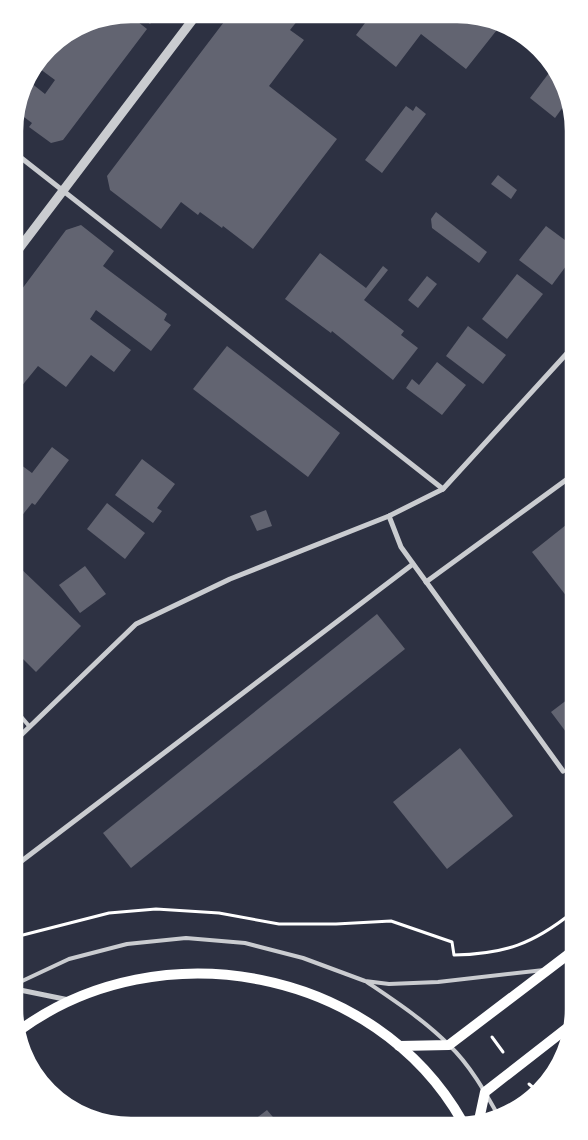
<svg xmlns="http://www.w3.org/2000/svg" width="588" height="1140" viewBox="0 0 588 1140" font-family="Helvetica,sans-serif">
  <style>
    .building { fill: #626471 }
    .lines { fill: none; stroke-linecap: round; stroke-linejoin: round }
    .path { stroke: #fff; stroke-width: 3 }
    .service { stroke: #caccd0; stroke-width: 4 }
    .minor { stroke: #caccd0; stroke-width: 5 }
    .tertiary { stroke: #caccd0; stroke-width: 9 }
    .secondary { stroke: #fff; stroke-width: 10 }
    .rim { fill: none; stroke: #fff; stroke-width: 2.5 }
  </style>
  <rect width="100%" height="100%" fill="#2d3142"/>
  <!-- building -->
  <g class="building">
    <path d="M128 14 147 29 63 140 51 143 29 127 32 123 16 111 26 79 45 94 55 80 36 66 58 40 86 23Z"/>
    <path d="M137 14H159L150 24Z"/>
    <path d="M230 14 302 15 290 30 304 40 269 86 337 139 253 249 223 226 222 228 200 212 198 215 181 202 161 229 110 190 107 176Z"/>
    <path d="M371 15 480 16 500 26 466 69 421 34 396 67 356 35Z"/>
    <path d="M552 69 568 94V100L555 118 530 98Z"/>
    <path d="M406 106 413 111 416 106 426 114 382 173 365 160Z"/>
    <path d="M498 175 517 190 511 199 491 184Z"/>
    <path d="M436 212 487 252 479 263 432 228 431 219Z"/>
    <path d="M81 225 114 251 103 266 167 314 164 320 171 325 151 351 96 310 90 319 131 350 114 372 91 355 66 387 38 366 16 393V297L66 230Z"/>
    <path d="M546 226 569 243V262L552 285 519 260Z"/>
    <path d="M320 253 366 288 383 266 388 270 364 300 404 331 401 335 418 348 393 380 332 331 331 333 285 299Z"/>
    <path d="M517 274 543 294 507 339 482 319Z"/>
    <path d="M427 276 437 284 418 308 408 300Z"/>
    <path d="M468 326 506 355 483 384 446 356Z"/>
    <path d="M227 346 340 433 308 477 193 389Z"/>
    <path d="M437 362 466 385 442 415 406 388 412 379 419 385Z"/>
    <path d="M52 447 69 460 35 505 32 503 20 518 17 515V462L32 473Z"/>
    <path d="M142 459 175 484 157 508 162 511 153 523 115 495Z"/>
    <path d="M107 503 145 533 125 559 87 529Z"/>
    <path d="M266 510 272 526 257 531 250 516Z"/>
    <path d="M571 521V602L532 552Z"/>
    <path d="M17 565 81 626 36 672 18 654Z"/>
    <path d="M85 566 106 594 80 613 59 585Z"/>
    <path d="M377 614 405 649 131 868 103 833Z"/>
    <path d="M572 696V740L551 712Z"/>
    <path d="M460 748 513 816 447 869 393 802Z"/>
    <path d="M267 1110 278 1123H250Z"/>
  </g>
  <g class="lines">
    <!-- path -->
    <g class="path">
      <path d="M19 936 109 913 156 909 219 913 279 924H336L391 921 452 942 454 955C505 954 533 944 573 912"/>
      <path d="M492 1037 503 1052"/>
      <path d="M529 1084 536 1090"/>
    </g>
    <!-- service -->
    <g class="service">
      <path d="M18 713 29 726"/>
      <path d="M20 982 69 959 127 944 186 938 245 943 303 958 365 981 389 984 438 982 544 970"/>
      <path d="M367 982C395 1001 424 1020 449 1045 470 1065 485 1092 499 1117"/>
    </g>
    <!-- minor -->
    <g class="minor">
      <path d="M15 153 443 489"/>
      <path d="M389 516 401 547 563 771"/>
      <path d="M426 582 566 480"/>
      <path d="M18 738 136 624 230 579 389 516 443 489 570 350"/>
      <path d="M19 863 413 564"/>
      <path d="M20 990 69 1000"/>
      <path d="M41 1079 60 1100"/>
    </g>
    <!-- tertiary -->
    <path class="tertiary" d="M15 254 197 14"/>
    <!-- secondary -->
    <g class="secondary">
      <path d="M20 1030C160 928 375 968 462 1121"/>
      <path d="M399 1046 449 1045 574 950"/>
      <path d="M479 1120 485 1092 571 1025"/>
    </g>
  </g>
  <!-- crop -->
  <path d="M0 0H588V1140H0ZM131 22H457A109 109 0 0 1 566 131V1009A109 109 0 0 1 457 1118H131A109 109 0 0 1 22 1009V131A109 109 0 0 1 131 22Z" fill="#fff" fill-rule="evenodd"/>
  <path class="rim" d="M131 22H457A109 109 0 0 1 566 131V1009A109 109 0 0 1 457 1118H131A109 109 0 0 1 22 1009V131A109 109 0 0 1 131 22Z"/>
</svg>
